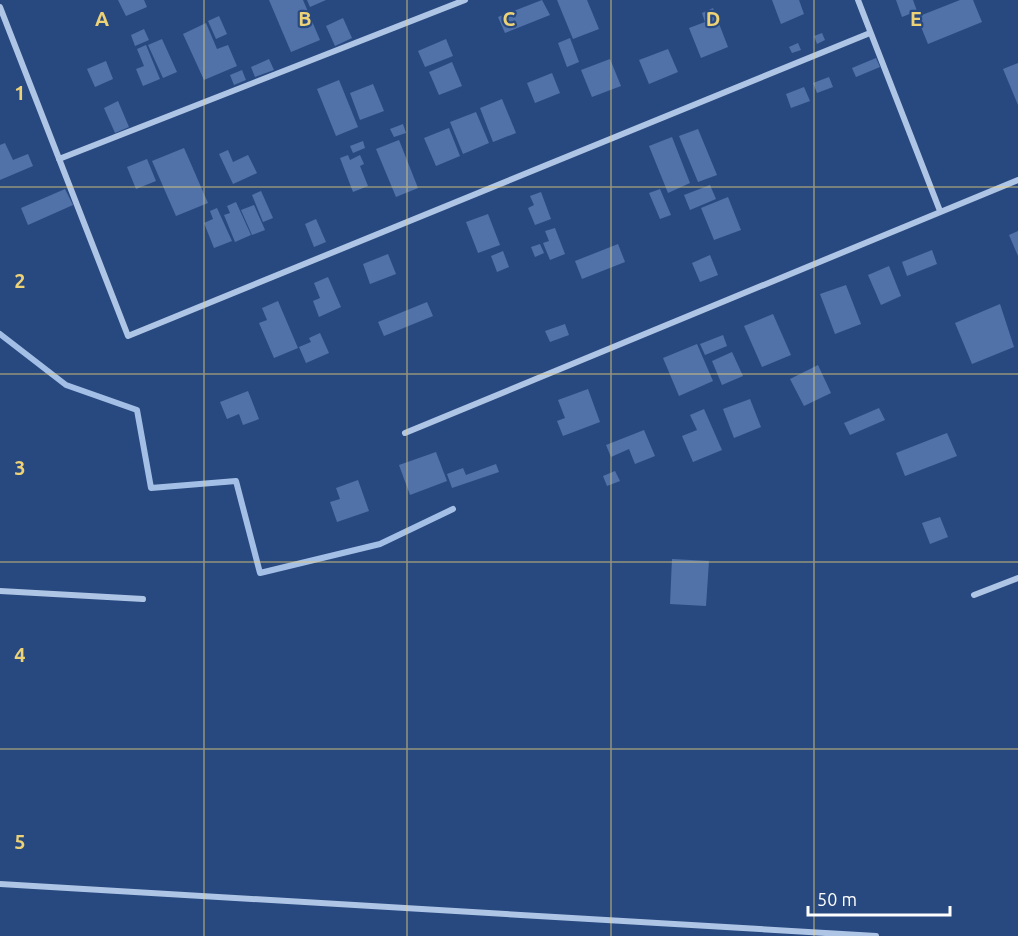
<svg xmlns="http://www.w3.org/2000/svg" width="1018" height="936" viewBox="0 0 1018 936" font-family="Ubuntu,sans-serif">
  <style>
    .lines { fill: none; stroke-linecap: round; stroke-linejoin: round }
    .stream { stroke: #a4bfe6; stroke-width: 6 }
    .building { fill: #5172a8 }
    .minor { stroke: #afc5e5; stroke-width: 6 }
    .grid { fill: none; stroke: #edd276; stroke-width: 1.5; stroke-opacity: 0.55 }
    .grid-label { font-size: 20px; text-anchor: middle; font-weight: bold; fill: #edd276; stroke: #284980; stroke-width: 4.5; stroke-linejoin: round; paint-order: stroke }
  </style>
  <rect width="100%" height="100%" fill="#284980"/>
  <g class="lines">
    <!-- stream -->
    <path class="stream" d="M0 334 66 385 137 410 151 488 236 481 260 573 380 544 453 509"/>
  </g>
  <!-- building -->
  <g class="building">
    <path d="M118 0H144L147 7 126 16Z"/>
    <path d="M269 0H303L320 40 291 52Z"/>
    <path d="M307 0H326L310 7Z"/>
    <path d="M542 0 550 15 505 33 498 17Z"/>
    <path d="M557 0H587L599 29 573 39Z"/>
    <path d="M772 0H799L804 14 781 24Z"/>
    <path d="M896 0H913L917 11 902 17Z"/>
    <path d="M960 0H973L982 22 928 44 917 17Z"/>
    <path d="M713 8 728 47 701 58 689 28 705 22 702 13Z"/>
    <path d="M219 16 227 34 216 39 208 21Z"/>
    <path d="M343 18 352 38 335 46 326 26Z"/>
    <path d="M206 23 217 49 228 45 237 66 204 80 183 34Z"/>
    <path d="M144 29 149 40 135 46 131 35Z"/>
    <path d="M822 33 825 40 817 44 814 36Z"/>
    <path d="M570 38 579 62 567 67 558 43Z"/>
    <path d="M162 39 177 72 163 78 148 45Z"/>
    <path d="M446 39 453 56 425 67 418 51Z"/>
    <path d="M798 43 801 50 792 53 789 47Z"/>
    <path d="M146 45 160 79 143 86 136 69 144 66 137 49Z"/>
    <path d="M668 49 678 72 649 84 639 60Z"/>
    <path d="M876 58 880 67 856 77 852 68Z"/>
    <path d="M269 59 274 70 255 77 251 67Z"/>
    <path d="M610 59 621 86 592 97 581 70Z"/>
    <path d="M106 61 113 79 95 87 87 69Z"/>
    <path d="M452 62 462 86 439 95 429 72Z"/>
    <path d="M1018 63V105L1003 69Z"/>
    <path d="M242 70 246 80 234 85 230 75Z"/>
    <path d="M552 73 560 93 535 103 527 83Z"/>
    <path d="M829 77 833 87 817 93 813 83Z"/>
    <path d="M339 80 358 127 336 136 317 89Z"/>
    <path d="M373 84 384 111 360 120 350 93Z"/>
    <path d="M804 87 810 101 791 108 786 94Z"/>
    <path d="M502 99 516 133 493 142 480 108Z"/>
    <path d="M118 101 129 127 115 133 104 108Z"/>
    <path d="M476 112 489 143 463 154 450 122Z"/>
    <path d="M403 124 406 133 394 137 390 129Z"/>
    <path d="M449 128 460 156 436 166 424 138Z"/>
    <path d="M698 129 717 175 698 182 679 136Z"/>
    <path d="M672 137 690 183 668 193 649 146Z"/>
    <path d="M399 140 418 188 396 197 376 149Z"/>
    <path d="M363 141 365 148 353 153 350 146Z"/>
    <path d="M5 143 13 160 28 154 33 166 0 180V145Z"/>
    <path d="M184 148 208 203 176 216 152 161Z"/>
    <path d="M228 150 233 162 248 155 257 173 233 184 219 154Z"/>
    <path d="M348 155 350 160 360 155 364 164 360 166 368 186 353 192 340 158Z"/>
    <path d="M147 159 156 181 136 189 127 167Z"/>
    <path d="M710 185 716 199 690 210 684 195Z"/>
    <path d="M65 189 73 205 28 225 21 208Z"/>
    <path d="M660 189 671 215 660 219 649 193Z"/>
    <path d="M261 191 273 218 263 222 252 195Z"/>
    <path d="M541 192 551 219 535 225 528 208 534 205 530 196Z"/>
    <path d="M728 197 741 230 714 240 701 208Z"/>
    <path d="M236 202 251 235 235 242 224 215 230 213 227 206Z"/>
    <path d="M254 205 265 230 252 235 241 210Z"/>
    <path d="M217 208 232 241 214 248 204 223 213 219 210 211Z"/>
    <path d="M488 214 500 245 478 253 466 222Z"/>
    <path d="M316 219 326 242 314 247 305 224Z"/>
    <path d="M555 228 565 254 550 260 543 243 549 241 545 231Z"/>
    <path d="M1018 231V256L1009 235Z"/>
    <path d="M540 244 544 253 535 257 531 247Z"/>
    <path d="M618 244 625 262 582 279 575 261Z"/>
    <path d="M932 250 937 264 907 276 902 262Z"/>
    <path d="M503 251 509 267 497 272 491 256Z"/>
    <path d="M388 254 396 274 370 284 363 264Z"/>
    <path d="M710 255 718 275 700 282 692 263Z"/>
    <path d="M889 266 901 296 881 305 868 275Z"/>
    <path d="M328 277 341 307 319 317 313 301 320 298 314 283Z"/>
    <path d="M846 285 861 324 835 334 820 294Z"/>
    <path d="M278 301 298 348 274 358 259 323 267 320 262 308Z"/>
    <path d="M427 302 433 316 384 336 378 322Z"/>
    <path d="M1000 304 1014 347 972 364 955 323Z"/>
    <path d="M773 314 791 355 762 367 744 326Z"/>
    <path d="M565 324 569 335 550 342 545 331Z"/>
    <path d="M320 333 329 353 306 363 299 347 311 342 309 338Z"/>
    <path d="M723 335 727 346 705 355 700 344Z"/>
    <path d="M697 344 713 381 679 396 663 358Z"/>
    <path d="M732 352 743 376 722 385 712 361Z"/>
    <path d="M818 365 831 393 804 406 790 379Z"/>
    <path d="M588 389 600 422 563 436 557 421 565 418 558 400Z"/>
    <path d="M248 391 259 419 243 425 239 414 227 419 220 402Z"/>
    <path d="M750 399 761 427 734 438 723 409Z"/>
    <path d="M879 408 885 420 850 435 844 423Z"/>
    <path d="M704 409 722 450 693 462 682 436 697 430 690 415Z"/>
    <path d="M644 430 655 456 635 464 629 449 611 457 606 445Z"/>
    <path d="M947 433 957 456 905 476 896 453Z"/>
    <path d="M436 452 447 481 410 495 399 465Z"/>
    <path d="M496 464 499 472 452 488 447 474 463 468 466 475Z"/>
    <path d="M615 471 620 481 607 486 603 476Z"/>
    <path d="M358 480 369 511 337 522 330 502 340 499 336 488Z"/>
    <path d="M940 517 948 537 930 544 922 523Z"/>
    <path d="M672 559 709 561 706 606 670 604Z"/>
  </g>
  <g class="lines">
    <!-- minor -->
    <g class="minor">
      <path d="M858 0 940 211"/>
      <path d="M0 7 128 336 870 33"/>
      <path d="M59 159 465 0"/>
      <path d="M405 433 1018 180"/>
      <path d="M0 591 143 599"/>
      <path d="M974 595 1018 578"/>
      <path d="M0 884 876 936"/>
    </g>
  </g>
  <!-- grid -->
  <path class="grid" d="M204 0V936M407 0V936M611 0V936M814 0V936M0 187H1018M0 374H1018M0 562H1018M0 749H1018"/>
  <g class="grid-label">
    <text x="102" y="26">A</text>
    <text x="305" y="26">B</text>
    <text x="509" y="26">C</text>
    <text x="713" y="26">D</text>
    <text x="916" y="26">E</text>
    <text x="20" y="100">1</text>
    <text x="20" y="288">2</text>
    <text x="20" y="475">3</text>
    <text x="20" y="662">4</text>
    <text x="20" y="849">5</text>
  </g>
  <!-- scale -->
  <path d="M808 906v9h142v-9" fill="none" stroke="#ffffff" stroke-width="3"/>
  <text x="817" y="906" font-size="18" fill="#ffffff" stroke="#284980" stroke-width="4.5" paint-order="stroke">50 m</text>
</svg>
